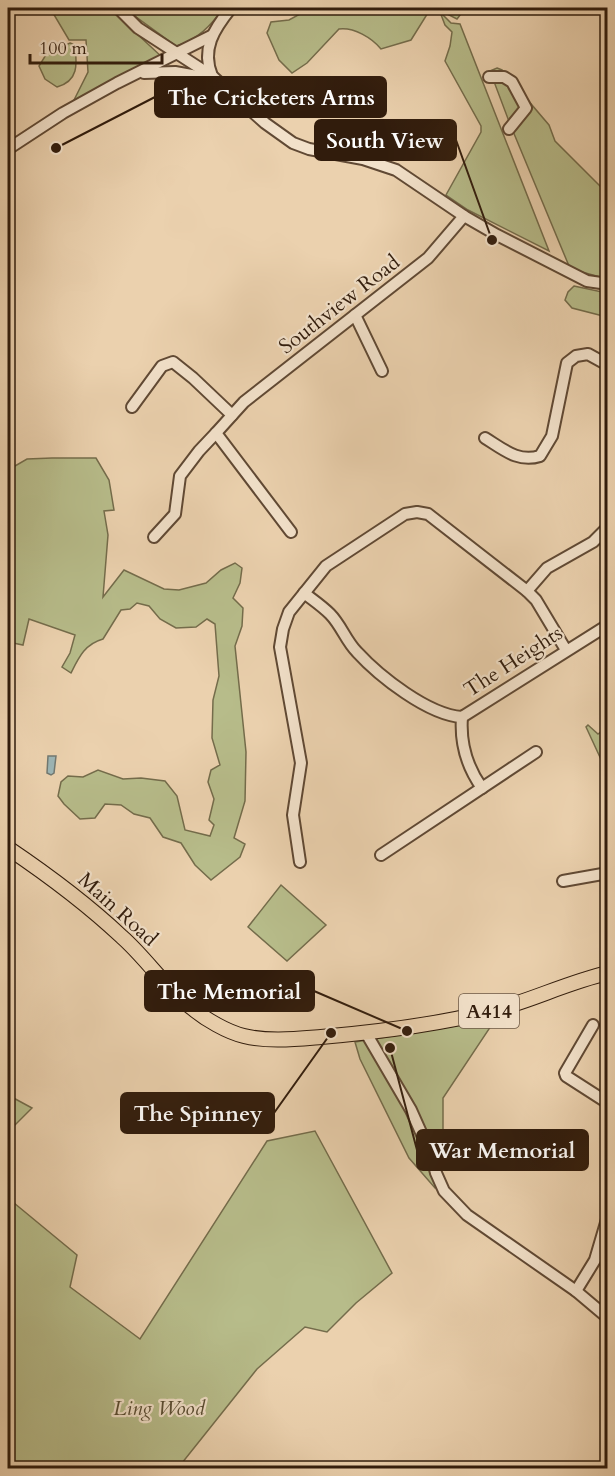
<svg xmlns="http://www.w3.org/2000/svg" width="615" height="1476" font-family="Cardo,serif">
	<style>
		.green { fill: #b7bc8a; stroke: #746c4b; stroke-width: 1.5 }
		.water { fill: #9cb5b5; stroke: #717871; stroke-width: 1.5 }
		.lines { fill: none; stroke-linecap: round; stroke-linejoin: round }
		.minor-casing { stroke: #604934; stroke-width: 14 }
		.major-casing { stroke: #311c0c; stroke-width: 16 }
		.minor { stroke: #f2e1ca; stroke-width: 10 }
		.major { stroke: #ebd1ae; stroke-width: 14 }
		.labels { text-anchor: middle; stroke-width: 4.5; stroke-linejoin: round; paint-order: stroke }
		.shield { fill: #f2e1ca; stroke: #6b5745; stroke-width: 1.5 }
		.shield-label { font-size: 20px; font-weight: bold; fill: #311c0c }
		.street-label { font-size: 21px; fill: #311c0c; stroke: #f2e1ca }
		.park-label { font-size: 21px; font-style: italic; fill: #594c32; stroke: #f2e1ca }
		.leader { fill: none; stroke: #311c0c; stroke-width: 2 }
		.callout-dot { fill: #311c0c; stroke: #f2e1ca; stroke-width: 2 }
		.callout { fill: #311c0c; stroke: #311c0c; stroke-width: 2 }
		.callout-label { font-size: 22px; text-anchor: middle; font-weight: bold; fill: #fff }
	</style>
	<rect width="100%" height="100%" fill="#ebd1ae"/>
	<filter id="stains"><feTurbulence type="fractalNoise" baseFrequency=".00333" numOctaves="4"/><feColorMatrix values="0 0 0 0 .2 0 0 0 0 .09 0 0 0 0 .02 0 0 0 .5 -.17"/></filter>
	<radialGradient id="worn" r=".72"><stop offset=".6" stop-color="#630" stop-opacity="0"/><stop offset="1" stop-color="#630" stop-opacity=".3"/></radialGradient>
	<g class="green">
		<path d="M50,8H109L163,58L73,102L88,72L86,40H69Z"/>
		<path d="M127,8H224C211,25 198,40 176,46L128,11Z"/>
		<path d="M311,8H431L411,40L381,49C372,38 354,27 339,29L307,63L292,73L279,60L267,33L271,22L289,20Z"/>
		<path d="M444,8H463L464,10L457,19L447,14Z"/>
		<path d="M440,12L451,23L460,24L549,251L468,210L446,195L481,132V126L445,61L450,46L452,32L445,25Z"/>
		<path d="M70,43L75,45C77,64 79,81 57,87L45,79L39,66L47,53Z"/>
		<path d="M497,68L502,70L549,125L555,141L607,193V279L582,272L569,266L510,124L490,71Z"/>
		<path d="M574,286L607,293V317L572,308L565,300L568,292Z"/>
		<path d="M52,458H96L109,480L114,510L104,511L108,535L103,597L124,570L164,589L179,590L206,583L221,570L235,563L242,568L240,583L233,598L243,608L242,626L235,646L246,752L245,801L234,838L245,844L240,857L211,880L195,865L181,843L163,837L150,818L134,814L121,805L105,804L95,818L80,819L64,804L58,796L61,782L68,776L83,777L98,770L123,779L141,778L165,781L177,796L185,830L210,836L214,825L209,820L214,799L208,782L211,770L220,765L212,738L213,700L219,676L215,624L207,619L196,627L176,628L160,619L149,606L137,603L130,609L121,610L103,639C85,644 79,657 71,673L62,667L70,653L75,635L29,619L23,645L8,642V470L27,459Z"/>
		<path d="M588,725L598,734L602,731L607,736V767L605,768L586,727Z"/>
		<path d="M281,885L326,925L287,961L248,927Z"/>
		<path d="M492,1020L493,1023L443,1098V1152L435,1188L409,1158L360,1059L355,1042Z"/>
		<path d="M8,1095L32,1108L8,1132Z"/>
		<path d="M315,1131L392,1273L356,1303L327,1332L305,1327L257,1369L178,1468H8V1198L77,1255L70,1287L140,1339L267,1141Z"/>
	</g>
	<path class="water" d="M48,756H56L54,773L51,775L47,773Z"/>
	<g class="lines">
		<g class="minor-casing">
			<g id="minor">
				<path d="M118,8L138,28L212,76L265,123L293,143L309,149L363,159L396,170L464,216L497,235L587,281L608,284"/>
				<path d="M144,73L175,72L208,78"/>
				<path d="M212,76C201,49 214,29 231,8"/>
				<path d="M489,77H504L512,82L526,108L509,129"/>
				<path d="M8,149L63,113L117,83L211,36"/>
				<path d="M355,315L382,371"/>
				<path d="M132,407L162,366L173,362L193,378L232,415"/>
				<path d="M485,438C503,449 518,463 540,456L552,436L567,363L576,356L588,354L608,365"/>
				<path d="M291,532L216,433L244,402L428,258L464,216"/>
				<path d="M154,537L175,514L180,476L199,451L216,433"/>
				<path d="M527,591L547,568L593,542L608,527"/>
				<path d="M304,593C313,600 322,606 330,614C341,625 346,641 357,652C379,676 428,715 462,717L608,625"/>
				<path d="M462,717C460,743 467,767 482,788"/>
				<path d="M381,855L536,752"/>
				<path d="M300,862L293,815L301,763L280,647L283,629L289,612L326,566L405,514L417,512L428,514L527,591L536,600L566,650"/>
				<path d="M563,881L608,873"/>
				<path d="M593,1025L565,1073L566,1076L608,1103"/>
				<path d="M366,1033L411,1110L432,1157L436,1173L444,1191L467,1215L576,1291L608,1318"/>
				<path d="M576,1291L595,1260L608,1216"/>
			</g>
		</g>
		<g class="major-casing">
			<path id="major" d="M8,848C48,875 87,904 122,937C147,959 165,988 192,1008C205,1019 227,1032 244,1036C268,1042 296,1039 321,1037C378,1032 436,1025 491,1011C531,1001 568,982 608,973"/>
		</g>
		<use href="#minor" class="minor"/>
		<use href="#major" class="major"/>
	</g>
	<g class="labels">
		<rect class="shield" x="459" y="994" width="60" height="34" rx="4.5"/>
		<g class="shield-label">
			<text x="489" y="1018">A414</text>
		</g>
		<g class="street-label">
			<text transform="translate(339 304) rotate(-38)" y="7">Southview Road</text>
			<text transform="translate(513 661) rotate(-33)" y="7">The Heights</text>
			<text transform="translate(118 909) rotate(42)" y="7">Main Road</text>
		</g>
		<g class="park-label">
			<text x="159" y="1415">Ling Wood</text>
		</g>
	</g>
	<path class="leader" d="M56 148L155 97M492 240L456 140M407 1031L314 991M331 1033L274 1113M390 1048L417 1150"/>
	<g class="callout-dot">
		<circle cx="56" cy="148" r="6"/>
		<circle cx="492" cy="240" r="6"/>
		<circle cx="407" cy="1031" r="6"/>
		<circle cx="331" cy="1033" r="6"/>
		<circle cx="390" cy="1048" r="6"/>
	</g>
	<g class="callout">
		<rect x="155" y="77" width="231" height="40" rx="6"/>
		<rect x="315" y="120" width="141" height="40" rx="6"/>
		<rect x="145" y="971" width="169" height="40" rx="6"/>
		<rect x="121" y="1093" width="153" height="40" rx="6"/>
		<rect x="417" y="1130" width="171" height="40" rx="6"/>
	</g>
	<g class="callout-label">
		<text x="271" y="105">The Cricketers Arms</text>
		<text x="385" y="148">South View</text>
		<text x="229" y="999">The Memorial</text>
		<text x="198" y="1121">The Spinney</text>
		<text x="502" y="1158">War Memorial</text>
	</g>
	<rect width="615" height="1476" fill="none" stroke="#ebd1ae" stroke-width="30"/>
	<rect x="9" y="9" width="597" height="1458" fill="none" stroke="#311c0c" stroke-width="3"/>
	<rect x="15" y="15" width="585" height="1446" fill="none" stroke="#311c0c" stroke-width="1.5"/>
	<path d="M30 54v9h132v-9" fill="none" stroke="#311c0c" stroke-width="3"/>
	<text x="39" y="54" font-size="18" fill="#311c0c" stroke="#f2e1ca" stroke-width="4.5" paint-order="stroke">100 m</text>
	<rect width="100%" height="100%" filter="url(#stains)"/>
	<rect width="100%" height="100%" fill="url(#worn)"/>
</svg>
